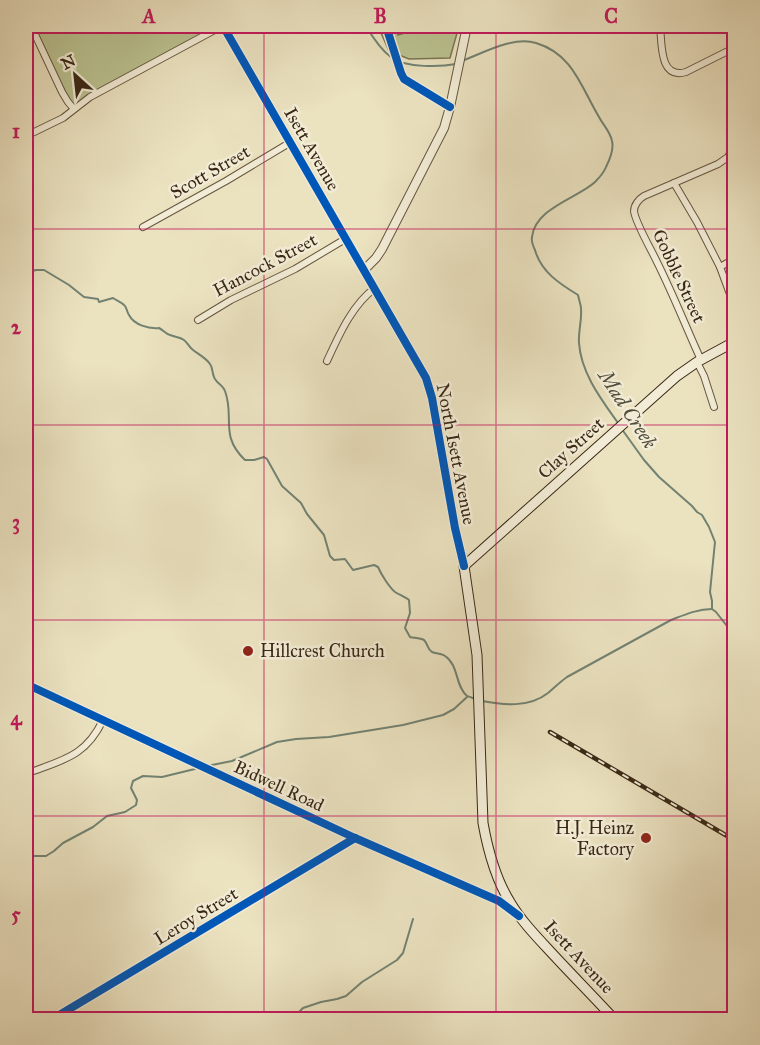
<svg xmlns="http://www.w3.org/2000/svg" width="760" height="1045" font-family="'IM FELL Great Primer',serif">
	<style>
		.green { fill: #bac290; stroke: #7a7552; stroke-width: 1.5 }
		.lines { fill: none; stroke-linecap: round; stroke-linejoin: round }
		.stream { stroke: #728272; stroke-width: 2 }
		.minor-casing { stroke: #665640; stroke-width: 8 }
		.tertiary-casing { stroke: #665640; stroke-width: 10 }
		.secondary-casing { stroke: #392815; stroke-width: 11 }
		.minor { stroke: #f2ecd6; stroke-width: 6 }
		.tertiary { stroke: #f2ecd6; stroke-width: 8 }
		.secondary { stroke: #f2ecd6; stroke-width: 9 }
		.rail-casing { stroke: #392815; stroke-width: 4.5 }
		.rail { stroke: #f2ecd6; stroke-width: 2; stroke-dasharray: 7; stroke-linecap: butt }
		.cycleway-casing { stroke: #f2ecd6; stroke-width: 11 }
		.cycleway { stroke: #0057b8; stroke-width: 8 }
		.grid { fill: none; stroke: #c2185b; stroke-width: 1.5; stroke-opacity: 0.55 }
		.poi-dot { fill: #8f2418; stroke: #f2ecd6; stroke-width: 2 }
		.labels { text-anchor: middle; stroke-width: 5; stroke-linejoin: round; paint-order: stroke }
		.street-label { font-size: 18px; fill: #392815; stroke: #f2ecd6 }
		.poi-label { font-size: 18px; fill: #392815; stroke: #f2ecd6; text-anchor: start }
		.water-label { font-size: 20px; font-style: italic; fill: #514e3c; stroke: #f2ecd6 }
		.neatline { fill: none; stroke: #c2185b; stroke-width: 2 }
		.grid-label { font-size: 20px; text-anchor: middle; font-weight: bold; fill: #c2185b }
	</style>
	<rect width="100%" height="100%" fill="#ebe2c0"/>
	<filter id="stains"><feTurbulence type="fractalNoise" baseFrequency=".00333" numOctaves="4"/><feColorMatrix values="0 0 0 0 .2 0 0 0 0 .09 0 0 0 0 .02 0 0 0 .5 -.17"/></filter>
	<radialGradient id="worn" r=".72"><stop offset=".6" stop-color="#630" stop-opacity="0"/><stop offset="1" stop-color="#630" stop-opacity=".3"/></radialGradient>
	<g class="green">
		<path d="M32,26H222L74,109Z"/>
		<path d="M378,26H396L398,35L427,26H459L450,58L409,59L389,51Z"/>
	</g>
	<g class="lines">
		<g class="stream">
			<path d="M366,26C373,38 381,50 392,58C406,68 441,67 456,64"/>
			<path d="M462,61C483,53 513,36 536,43C573,54 581,87 599,117C603,125 610,131 612,141C614,149 610,159 606,167C604,172 599,178 595,182C578,198 535,208 532,237C531,242 533,246 535,250C541,272 560,284 578,295C579,300 581,305 581,309C582,321 578,332 579,343C581,373 601,399 618,423"/>
			<path d="M26,273L36,270H44L69,285L84,297L98,299L99,302L113,298C117,301 122,302 125,306C127,309 127,312 129,315C134,325 149,329 159,328C163,330 166,334 170,335C175,337 180,337 184,340C187,342 189,347 193,350C198,354 206,358 210,364C213,368 212,373 214,377C216,383 223,385 225,391C235,418 219,435 245,460H254L264,457L267,459L282,486L301,503L307,514L324,535L330,556L334,560L345,559L353,570L374,565L378,567C381,574 389,587 395,592C400,595 405,597 409,600L410,613L405,628L410,637C414,638 420,638 424,640C428,644 427,649 432,652C436,654 442,653 445,656C459,665 455,686 467,696C468,696 475,699 476,699"/>
			<path d="M621,428L644,460L659,477L692,506L697,512L702,515L709,527L715,542L710,592L712,601V609L716,612L734,635"/>
			<path d="M482,701C503,705 529,708 548,693C554,688 560,682 567,677L671,620C684,615 697,609 712,609"/>
			<path d="M207,766L232,761L277,742L296,739L329,737L403,725L443,715L454,709L467,697"/>
			<path d="M26,856H46L54,851L63,843L93,827L107,816L125,812L136,805L137,800L131,788L133,781L143,776L162,777L199,768"/>
			<path d="M289,1020L297,1014L303,1008L321,1002L337,999L346,996L362,982L397,960L403,953L413,919"/>
		</g>
		<g class="minor-casing">
			<g id="minor">
				<path d="M31,26L62,92L68,102L74,109"/>
				<path d="M660,26C662,43 659,80 686,72L734,48"/>
				<path d="M26,136L63,118L90,97L222,26"/>
				<path d="M674,183L697,222L720,267L734,305"/>
				<path d="M143,227L226,181L291,142"/>
				<path d="M720,267L734,259"/>
				<path d="M198,320L231,300L295,269L347,238"/>
				<path d="M701,360C686,327 673,294 657,262C652,251 635,222 634,211C634,205 639,199 644,196L718,164L728,157L733,148"/>
				<path d="M327,361C339,335 352,305 375,288"/>
				<path d="M697,362L704,376L714,407"/>
				<path d="M26,774C61,760 85,758 103,720"/>
				<path d="M51,1020L355,838"/>
			</g>
		</g>
		<g class="tertiary-casing">
			<g id="tertiary">
				<path d="M223,26L426,378L432,398L455,528L464,566"/>
				<path d="M364,270L376,258L382,249L444,128L450,107L467,26"/>
				<path d="M26,684L355,838L499,901L515,913"/>
			</g>
		</g>
		<g class="secondary-casing">
			<path id="secondary" d="M615,1020C593,996 570,973 548,949C534,934 520,919 510,902C495,878 488,851 483,823L477,655L464,566L677,376L697,362L734,342"/>
		</g>
		<use href="#minor" class="minor"/>
		<use href="#tertiary" class="tertiary"/>
		<use href="#secondary" class="secondary"/>
		<g class="rail-casing">
			<path id="rail" d="M550,732L734,840"/>
		</g>
		<use href="#rail" class="rail"/>
		<g class="cycleway-casing">
			<g id="cycleway">
				<path d="M223,26L426,378L432,398L455,528L464,566"/>
				<path d="M386,26L401,73L404,79L450,107"/>
				<path d="M26,684L355,838L499,901L519,916"/>
				<path d="M51,1020L355,838"/>
			</g>
		</g>
		<use href="#cycleway" class="cycleway"/>
	</g>
	<path class="grid" d="M264,26V1020M496,26V1020M26,229H734M26,425H734M26,620H734M26,816H734"/>
	<g class="poi-dot">
		<circle cx="248" cy="651" r="6"/>
		<circle cx="646" cy="838" r="6"/>
	</g>
	<g class="labels">
		<g class="street-label">
			<text transform="translate(312 149) rotate(60)" y="6">Isett Avenue</text>
			<text transform="translate(210 172) rotate(-30)" y="6">Scott Street</text>
			<text transform="translate(265 265) rotate(-28)" y="6">Hancock Street</text>
			<text transform="translate(679 276) rotate(65)" y="6">Gobble Street</text>
			<text transform="translate(571 448) rotate(-42)" y="6">Clay Street</text>
			<text transform="translate(456 454) rotate(79)" y="6">North Isett Avenue</text>
			<text transform="translate(279 786) rotate(25)" y="6">Bidwell Road</text>
			<text transform="translate(196 916) rotate(-31)" y="6">Leroy Street</text>
			<text transform="translate(579 957) rotate(47)" y="6">Isett Avenue</text>
		</g>
		<g class="poi-label">
			<text x="260" y="657">Hillcrest Church</text>
			<text x="634" y="834" text-anchor="end">H.J. Heinz<tspan x="634" dy="21">Factory</tspan></text>
		</g>
		<g class="water-label">
			<text transform="translate(628 409) rotate(57)" y="7">Mad Creek</text>
		</g>
	</g>
	<rect width="760" height="1045" fill="none" stroke="#ebe2c0" stroke-width="66"/>
	<g transform="translate(75 75) rotate(333)" stroke="#f2ecd6" stroke-width="4.5" paint-order="stroke">
	<path d="M0-4.5L10 22L0 15L-10 22Z" fill="#392815"/>
	<text y="-9" font-size="16" font-weight="bold" text-anchor="middle" fill="#392815">N</text>
	</g>
	<rect x="33" y="33" width="694" height="979" class="neatline"/>
	<g class="grid-label">
		<text x="149" y="23">A</text>
		<text x="380" y="23">B</text>
		<text x="611" y="23">C</text>
		<text x="16" y="138">1</text>
		<text x="16" y="334">2</text>
		<text x="16" y="529">3</text>
		<text x="16" y="725">4</text>
		<text x="16" y="921">5</text>
	</g>
	<rect width="100%" height="100%" filter="url(#stains)"/>
	<rect width="100%" height="100%" fill="url(#worn)"/>
</svg>
